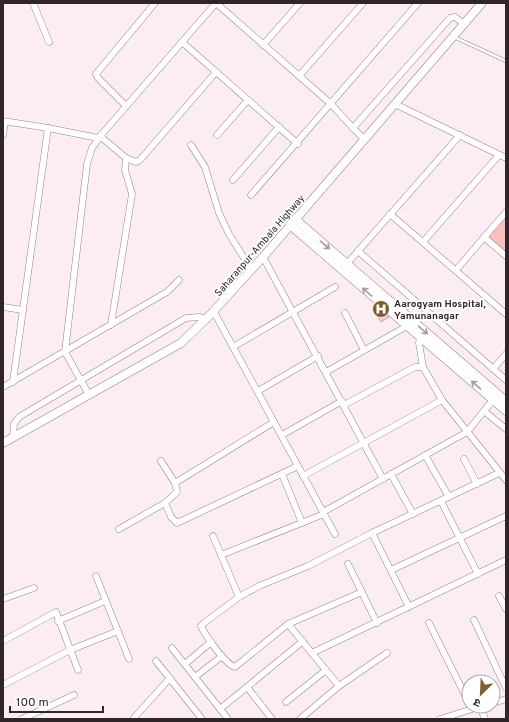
<svg xmlns="http://www.w3.org/2000/svg" width="509" height="722" font-family="Overpass,'Noto Sans Devanagari',sans-serif">
	<style>
		.green { fill: #fdbfbd }
		.building { fill: #ffbecf; stroke: #c7aab1 }
		.lines { fill: none; stroke-linecap: round; stroke-linejoin: round }
		.lane-casing { stroke: #98808e; stroke-width: 4 }
		.street-casing { stroke: #98808e; stroke-width: 7 }
		.secondary-casing { stroke: #98808e; stroke-width: 9 }
		.lane { stroke: #fff; stroke-width: 3 }
		.street { stroke: #fff; stroke-width: 6 }
		.secondary { stroke: #fff; stroke-width: 8 }
		.oneway { stroke: #a19da0 }
		.labels { text-anchor: middle; stroke-width: 4; stroke-linejoin: round; paint-order: stroke }
		.street-label { font-size: 10px; fill: #2f252b; stroke: #fff }
		.poi-label { font-size: 10px; font-weight: bold; fill: #2f252b; stroke: #fff; text-anchor: start }
	</style>
	<rect width="100%" height="100%" fill="#fcedf5"/>
	<path class="green" d="M505,218L506,220V252L489,237Z"/>
	<path class="building" d="M378,308L389,317L381,322L373,310Z"/>
	<g class="lines">
		<g class="lane-casing">
			<path id="lane" d="M454,37L506,61"/>
		</g>
		<g class="street-casing">
			<g id="street">
				<path d="M33,3L49,42"/>
				<path d="M216,3L330,103L353,128"/>
				<path d="M182,42L298,144"/>
				<path d="M263,45L300,3"/>
				<path d="M299,76L363,3"/>
				<path d="M395,104L506,158"/>
				<path d="M126,106L98,78L96,74L155,3"/>
				<path d="M3,121L48,128L98,138"/>
				<path d="M3,135L5,122"/>
				<path d="M217,135L248,100"/>
				<path d="M100,136L126,158L136,162L140,160L216,72"/>
				<path d="M364,139L353,128L450,18L455,17L464,24"/>
				<path d="M191,145L205,167L219,213L229,234L251,269"/>
				<path d="M233,180L279,127"/>
				<path d="M251,195L418,3"/>
				<path d="M390,214L506,314"/>
				<path d="M484,237L506,256"/>
				<path d="M423,242L499,155"/>
				<path d="M358,251L506,380"/>
				<path d="M263,257L383,479"/>
				<path d="M345,266L460,135"/>
				<path d="M456,270L506,212"/>
				<path d="M3,307L23,310"/>
				<path d="M214,312L335,534"/>
				<path d="M345,313L364,350"/>
				<path d="M111,325L132,194L125,170L126,158"/>
				<path d="M420,337L419,343L423,367"/>
				<path d="M233,347L335,287"/>
				<path d="M493,369L506,354"/>
				<path d="M326,372L407,326"/>
				<path d="M13,382L48,128"/>
				<path d="M3,387L167,292L179,280"/>
				<path d="M258,391L318,356"/>
				<path d="M89,395L65,352L87,164L92,148L102,134L216,3"/>
				<path d="M344,405L415,367H423L442,400L506,480"/>
				<path d="M484,411L506,429"/>
				<path d="M282,435L342,401"/>
				<path d="M13,437L14,424L19,417L186,318L199,317L207,319"/>
				<path d="M425,455L449,497"/>
				<path d="M464,459L477,484"/>
				<path d="M161,461L175,483L177,492L165,503L171,517L177,523L298,466"/>
				<path d="M282,474L302,523"/>
				<path d="M391,474L413,514"/>
				<path d="M303,476L442,400"/>
				<path d="M175,483L274,422"/>
				<path d="M441,501L478,574"/>
				<path d="M323,512L467,432L493,400"/>
				<path d="M119,529L165,503"/>
				<path d="M372,533L409,607"/>
				<path d="M213,536L239,597"/>
				<path d="M221,555L324,514"/>
				<path d="M348,564L377,623"/>
				<path d="M391,570L506,516"/>
				<path d="M96,576L129,659"/>
				<path d="M362,592L288,624L235,667C225,664 205,635 201,626L204,623L239,597L259,586L308,566L372,533L499,473"/>
				<path d="M499,596L506,609"/>
				<path d="M3,599L34,588"/>
				<path d="M474,620L506,688"/>
				<path d="M58,621L105,601"/>
				<path d="M429,623L469,703"/>
				<path d="M288,624L339,686"/>
				<path d="M3,641L56,612L78,670"/>
				<path d="M172,648L228,719"/>
				<path d="M312,653L506,560"/>
				<path d="M156,661L202,719"/>
				<path d="M185,664L211,642"/>
				<path d="M195,677L222,656"/>
				<path d="M3,685L70,650L118,631"/>
				<path d="M247,687L272,719"/>
				<path d="M286,702L326,670"/>
				<path d="M493,703L506,699"/>
				<path d="M480,707L485,719"/>
				<path d="M220,709L303,641"/>
				<path d="M22,719L74,695"/>
				<path d="M133,719L170,678"/>
				<path d="M300,719L339,686L387,653"/>
				<path d="M440,719L482,706"/>
			</g>
		</g>
		<g class="secondary-casing">
			<g id="secondary">
				<path d="M295,219L506,401"/>
				<path d="M290,225L506,411"/>
				<path d="M3,443L181,343L210,315L263,257L482,3"/>
			</g>
		</g>
		<use href="#lane" class="lane"/>
		<use href="#street" class="street"/>
		<use href="#secondary" class="secondary"/>
	</g>
	<defs><path id="oneway-shaft" d="M-6 0H5M1.5-3L5.5 0L1.5 3" fill="none" stroke-width="1.6" stroke-linecap="round" stroke-linejoin="round"/></defs>
	<g class="oneway">
		<use href="#oneway-shaft" transform="translate(325 245) rotate(41)"/>
		<use href="#oneway-shaft" transform="translate(367 292) rotate(-139)"/>
		<use href="#oneway-shaft" transform="translate(423 330) rotate(41)"/>
		<use href="#oneway-shaft" transform="translate(476 385) rotate(-139)"/>
	</g>
	<defs>
		<g id="hospital-disc" transform="scale(0.9)"><circle r="9.5" fill="#7c6033" stroke="#fff"/><path d="M-5-5h3v3.5h4V-5h3V5h-3V1.5h-4V5h-3Z" fill="#fff"/></g>
	</defs>
	<g fill-rule="evenodd">
		<use href="#hospital-disc" x="381" y="309"/>
	</g>
	<g class="labels">
		<g class="street-label">
			<text transform="translate(259 245) rotate(-49)" y="4">Saharanpur-Ambala Highway</text>
		</g>
		<g class="poi-label">
			<text x="394" y="307">Aarogyam Hospital,<tspan x="394" dy="12">Yamunanagar</tspan></text>
		</g>
	</g>
	<rect width="509" height="722" fill="none" stroke="#2f252b" stroke-width="8"/>
	<g transform="translate(481 694) rotate(204)"><circle r="19" fill="#ffffff" stroke="#aca8aa"/>
	<path d="M0-3L7 15L0 10L-7 15Z" fill="#7c6033"/>
	<text y="-6" font-size="11" font-weight="bold" text-anchor="middle" fill="#2f252b">उ</text>
	</g>
	<path d="M10 706v6h93v-6" fill="none" stroke="#2f252b" stroke-width="2"/>
	<text x="16" y="706" font-size="12" fill="#2f252b" stroke="#ffffff" stroke-width="3" paint-order="stroke">100 m</text>
</svg>
